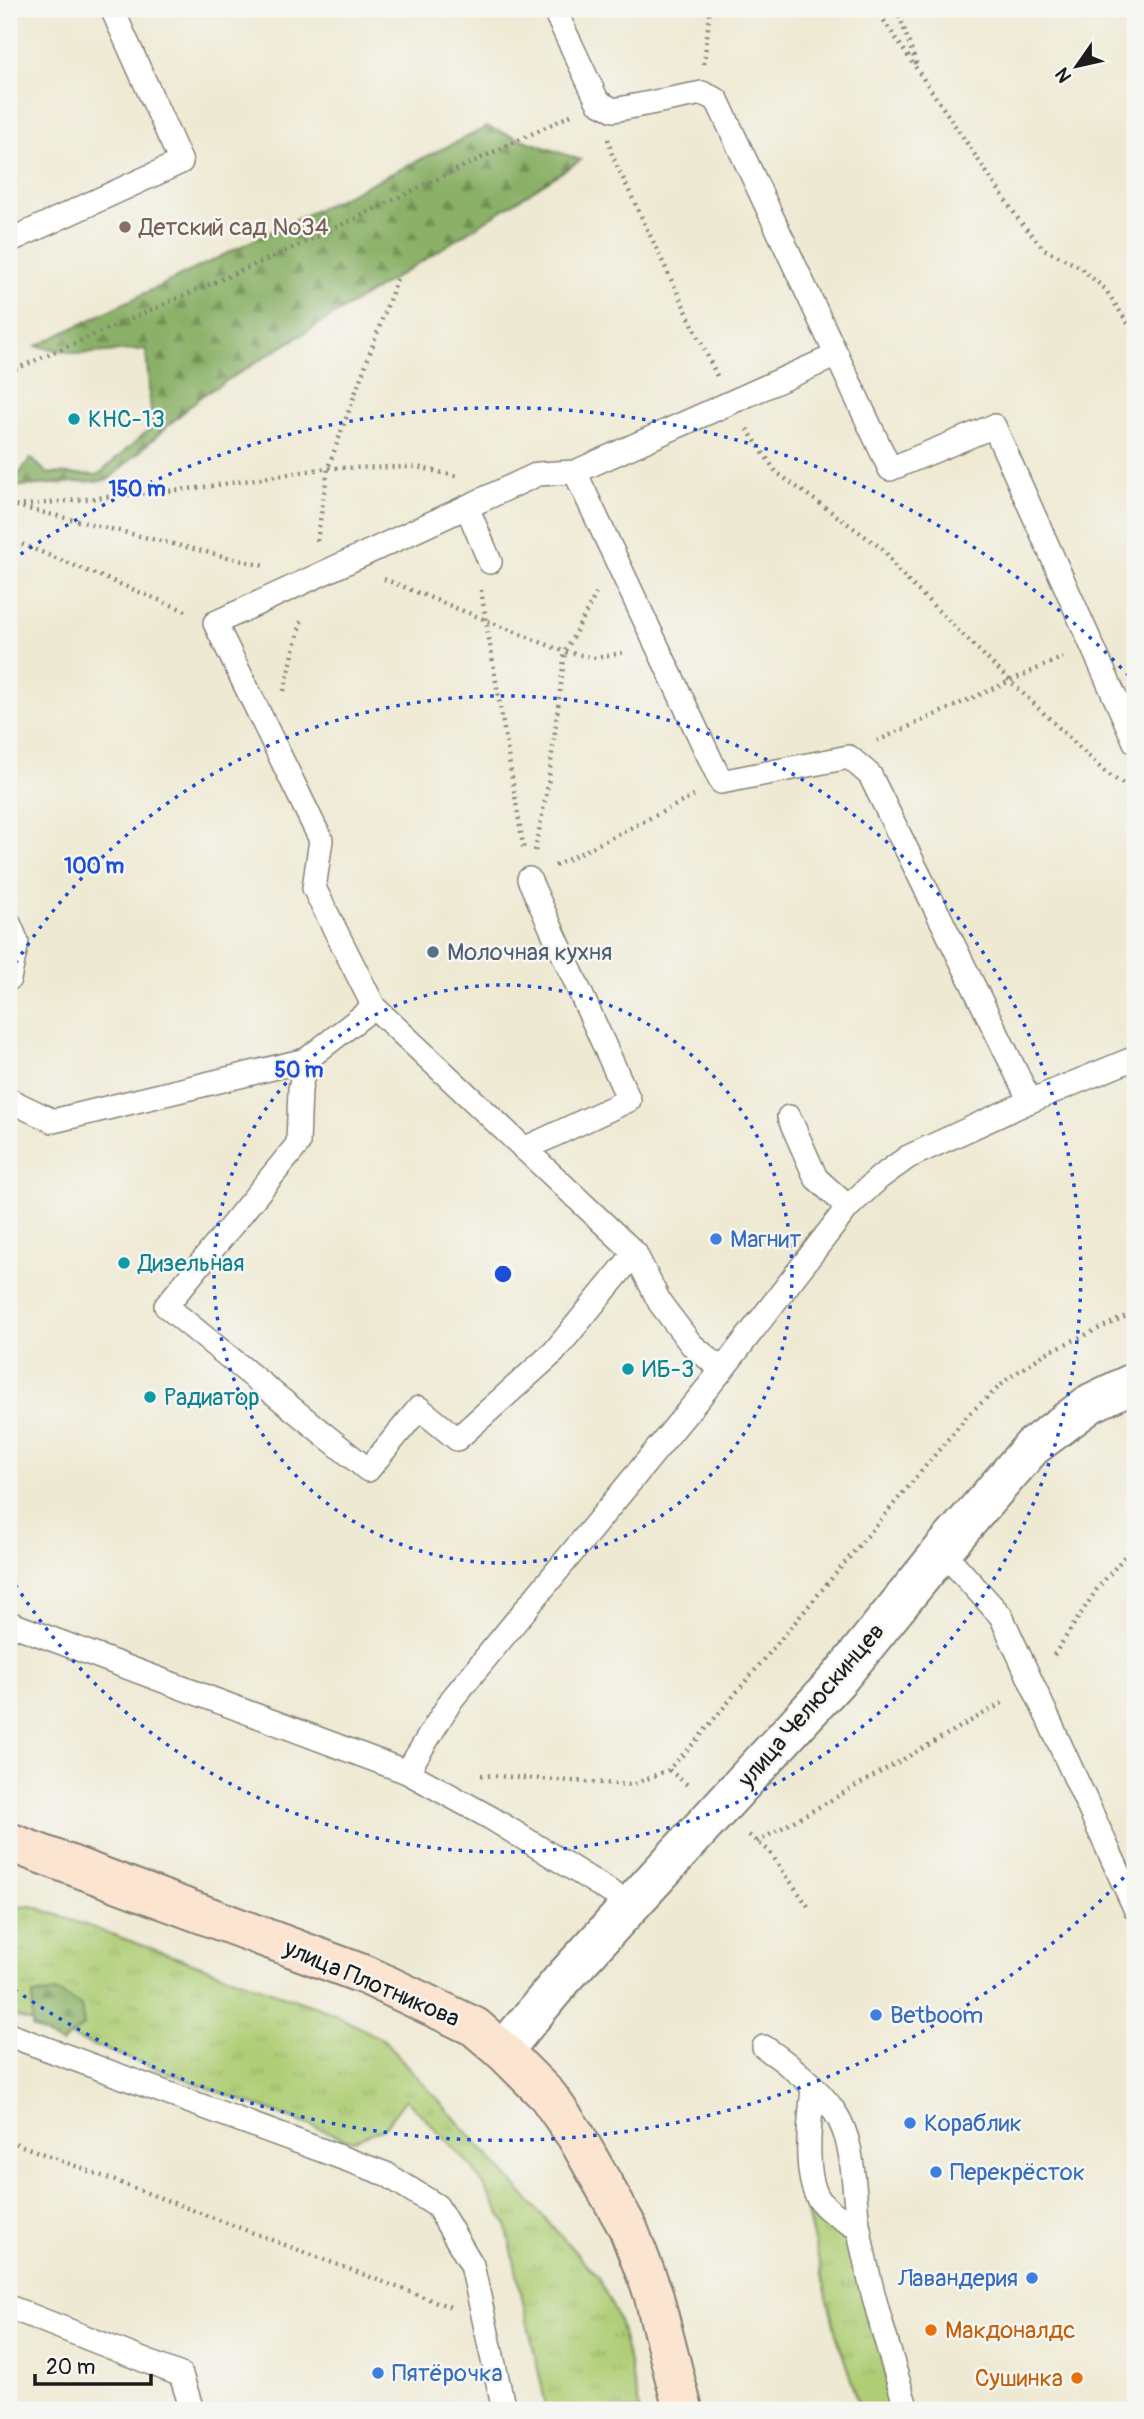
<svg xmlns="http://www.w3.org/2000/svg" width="1144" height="2419" font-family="Pangolin,sans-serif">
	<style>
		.grass { fill: url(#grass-tufts); stroke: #667549; stroke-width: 2 }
		.forest { fill: url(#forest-firs); stroke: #546642; stroke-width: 2 }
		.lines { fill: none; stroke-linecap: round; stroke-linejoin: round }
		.lane-casing { stroke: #858277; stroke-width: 26 }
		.street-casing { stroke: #858277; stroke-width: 42 }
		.secondary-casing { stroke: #858277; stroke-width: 42 }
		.path { stroke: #858277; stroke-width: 4.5; stroke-dasharray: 2 5; stroke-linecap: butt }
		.lane { stroke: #fff; stroke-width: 23 }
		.street { stroke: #fff; stroke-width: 38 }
		.secondary { stroke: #fce5d0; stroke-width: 38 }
		.ring { fill: none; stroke: #1d4ed8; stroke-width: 3.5; stroke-dasharray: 3.5 7 }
		.education-dot { fill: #8d6e63; stroke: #f6f6f2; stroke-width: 2.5 }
		.culture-dot { fill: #0f9aa8; stroke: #f6f6f2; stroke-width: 2.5 }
		.service-dot { fill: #5c6f8a; stroke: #f6f6f2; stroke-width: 2.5 }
		.shop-dot { fill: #3f7fe0; stroke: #f6f6f2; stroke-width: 2.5 }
		.food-dot { fill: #e8710a; stroke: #f6f6f2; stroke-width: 2.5 }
		.labels { text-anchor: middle; stroke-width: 5; stroke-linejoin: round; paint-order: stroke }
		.education-label { font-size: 24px; fill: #785e54; stroke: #f6f6f2; text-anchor: start }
		.culture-label { font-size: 24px; fill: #0d838f; stroke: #f6f6f2; text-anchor: start }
		.service-label { font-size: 24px; fill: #4e5e75; stroke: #f6f6f2; text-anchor: start }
		.shop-label { font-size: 24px; fill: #366cbe; stroke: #f6f6f2; text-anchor: start }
		.street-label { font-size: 24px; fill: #1c1c1c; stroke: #f6f6f2 }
		.food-label { font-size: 24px; fill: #c56008; stroke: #f6f6f2; text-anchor: start }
		.centre { fill: #1d4ed8; stroke: #f6f6f2; stroke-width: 3.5 }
		.ring-label { font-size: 21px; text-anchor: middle; font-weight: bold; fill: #1d4ed8; stroke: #f6f6f2; stroke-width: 5; stroke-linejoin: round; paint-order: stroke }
	</style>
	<defs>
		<pattern id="grass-tufts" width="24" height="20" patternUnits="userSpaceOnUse" patternTransform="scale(1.75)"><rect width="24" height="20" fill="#afce76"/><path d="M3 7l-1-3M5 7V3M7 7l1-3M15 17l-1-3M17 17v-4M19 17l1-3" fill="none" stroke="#96b066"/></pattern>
		<pattern id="forest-firs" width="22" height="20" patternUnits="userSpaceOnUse" patternTransform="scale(1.75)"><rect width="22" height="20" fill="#8bb167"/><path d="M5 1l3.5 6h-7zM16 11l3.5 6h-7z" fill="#718f54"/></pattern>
	</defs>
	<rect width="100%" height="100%" fill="#f6f6f2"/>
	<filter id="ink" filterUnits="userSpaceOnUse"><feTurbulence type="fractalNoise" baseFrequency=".0143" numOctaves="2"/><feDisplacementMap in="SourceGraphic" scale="14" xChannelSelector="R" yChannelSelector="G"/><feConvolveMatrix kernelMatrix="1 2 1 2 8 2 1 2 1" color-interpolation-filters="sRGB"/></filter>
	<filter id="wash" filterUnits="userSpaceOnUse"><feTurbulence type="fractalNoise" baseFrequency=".00686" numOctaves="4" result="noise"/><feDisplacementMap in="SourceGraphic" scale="28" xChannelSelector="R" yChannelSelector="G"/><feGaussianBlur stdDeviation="1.57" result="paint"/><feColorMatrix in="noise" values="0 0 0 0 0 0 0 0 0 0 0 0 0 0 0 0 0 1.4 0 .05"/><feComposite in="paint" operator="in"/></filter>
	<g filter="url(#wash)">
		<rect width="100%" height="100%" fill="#eee9d2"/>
		<g class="grass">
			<path d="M32,1906L330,2012L384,2040L598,2277L619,2320L640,2410H547L506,2224L472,2167L406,2099L384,2128L352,2141L9,2014V1908Z"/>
			<path d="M806,2208L818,2222L853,2243L894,2404L892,2410H861L836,2334Z"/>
		</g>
		<g class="forest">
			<path d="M487,127L581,160L419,263L200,397L108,480L9,487L31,458L47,473L98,475L152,427L146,349L79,354L36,346Z"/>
			<path d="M58,1992L81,2006L84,2025L61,2044L32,2027L33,1995Z"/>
		</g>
	</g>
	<g filter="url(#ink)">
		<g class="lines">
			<g class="lane-casing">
				<g id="lane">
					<path d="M554,9L598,102L614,110L702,93L717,100L890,469L994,426L1135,742"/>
					<path d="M9,241L181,162L112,9"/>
					<path d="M575,472L837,355"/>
					<path d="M467,507L490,562"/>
					<path d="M9,923L17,942L9,979"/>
					<path d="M306,1060L300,1089L298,1144L166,1306L368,1470L419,1408L457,1439L554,1352L635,1253"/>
					<path d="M9,1100L53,1121L306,1060L374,1007"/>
					<path d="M789,1117L816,1178L848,1207"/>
					<path d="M524,1149L629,1100L529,879"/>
					<path d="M722,1370L691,1344L660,1303L635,1253L374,1007L314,888L321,840L215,623L538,474L575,472L721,782L849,757L870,775L1030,1101"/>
					<path d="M942,1551L1001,1616L1135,1908"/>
					<path d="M9,1623L407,1772L491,1818L630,1904"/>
					<path d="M407,1772L452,1699L722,1370L848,1207L879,1178L908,1157L1030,1101L1135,1058"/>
					<path d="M9,2035L386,2174L437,2206L472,2265L504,2410"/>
					<path d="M764,2047C788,2063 818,2088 834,2111C857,2144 852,2192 859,2230C870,2291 889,2351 907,2410"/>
					<path d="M813,2089C810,2117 804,2168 816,2194C823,2210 845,2220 859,2229"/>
					<path d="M9,2307L181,2375L192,2410"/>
				</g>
			</g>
			<g class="street-casing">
				<path id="street" d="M503,2051L561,1981L840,1677L942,1551L1032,1447L1091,1403L1135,1382"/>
			</g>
			<g class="secondary-casing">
				<path id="secondary" d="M9,1842L368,1976L475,2027L503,2051L548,2096L576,2136L628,2228L653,2293L683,2410"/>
			</g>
			<g class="path">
				<path d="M876,9L1019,220L1044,249L1078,266L1105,289L1135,334"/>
				<path d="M897,9L917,66"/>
				<path d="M704,64L710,9"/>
				<path d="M608,139L612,155L717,376"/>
				<path d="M9,372L293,248L571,115"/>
				<path d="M747,429L776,472L884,550L900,573L1009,680L1105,772L1135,792"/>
				<path d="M16,506L198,488L328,468L417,467L456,476"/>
				<path d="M9,508L16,506L264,566"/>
				<path d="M9,539L186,611"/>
				<path d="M317,541L328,468L398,276"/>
				<path d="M384,579L565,652L596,658L626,652"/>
				<path d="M481,590L524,851"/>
				<path d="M284,691L302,618"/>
				<path d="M877,741L1063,657"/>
				<path d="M535,851L548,785L565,652L598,590"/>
				<path d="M555,866L694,796"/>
				<path d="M1054,1655L1097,1589L1135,1544"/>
				<path d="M669,1770L689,1786"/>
				<path d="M481,1775L632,1785L668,1770L695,1742L969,1414L1010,1377L1046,1353L1135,1312"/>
				<path d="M749,1835L768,1850L810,1909"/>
				<path d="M757,1842L1006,1701"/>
				<path d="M9,2141L450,2307"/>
			</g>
			<use href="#lane" class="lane"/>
			<use href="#street" class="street"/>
			<use href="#secondary" class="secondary"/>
		</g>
	</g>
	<g class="ring">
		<circle cx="503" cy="1274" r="289"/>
		<path d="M10 972A578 578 0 1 1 10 1576"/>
		<path d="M1131 1870A866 866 0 0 1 12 1988M12 560A866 866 0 0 1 1131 678"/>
	</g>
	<circle class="education-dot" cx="125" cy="227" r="7"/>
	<g class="culture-dot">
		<circle cx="74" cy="419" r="7"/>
		<circle cx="124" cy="1263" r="7"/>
		<circle cx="628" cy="1369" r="7"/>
		<circle cx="150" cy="1397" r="7"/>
	</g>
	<circle class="service-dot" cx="433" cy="952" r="7"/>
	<g class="shop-dot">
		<circle cx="716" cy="1239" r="7"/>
		<circle cx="876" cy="2015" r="7"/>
		<circle cx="910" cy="2123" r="7"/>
		<circle cx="936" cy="2172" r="7"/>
		<circle cx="1032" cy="2278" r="7"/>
		<circle cx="378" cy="2373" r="7"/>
	</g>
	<g class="food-dot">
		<circle cx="931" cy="2330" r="7"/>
		<circle cx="1077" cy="2378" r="7"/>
	</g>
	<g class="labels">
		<g class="education-label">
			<text x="139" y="235">Детский сад №34</text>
		</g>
		<g class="culture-label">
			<text x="88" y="427">КНС-13</text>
			<text x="138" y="1271">Дизельная</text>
			<text x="642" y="1377">ИБ-3</text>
			<text x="164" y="1405">Радиатор</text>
		</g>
		<g class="service-label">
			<text x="447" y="960">Молочная кухня</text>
		</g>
		<g class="shop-label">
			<text x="730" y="1247">Магнит</text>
			<text x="890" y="2023">Betboom</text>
			<text x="924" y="2131">Кораблик</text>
			<text x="950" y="2180">Перекрёсток</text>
			<text x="1018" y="2286" text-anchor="end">Лавандерия</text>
			<text x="392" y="2381">Пятёрочка</text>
		</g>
		<g class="street-label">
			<text transform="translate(811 1705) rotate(-49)" y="8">улица Челюскинцев</text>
			<text transform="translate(372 1983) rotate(23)" y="8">улица Плотникова</text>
		</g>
		<g class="food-label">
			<text x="945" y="2338">Макдоналдс</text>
			<text x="1063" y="2386" text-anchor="end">Сушинка</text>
		</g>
	</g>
	<circle cx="503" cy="1274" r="10" class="centre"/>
	<g class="ring-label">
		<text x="137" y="496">150 m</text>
		<text x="94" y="873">100 m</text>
		<text x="299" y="1077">50 m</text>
	</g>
	<rect width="1144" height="2419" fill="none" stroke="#f6f6f2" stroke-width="35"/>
	<g transform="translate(1077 66) rotate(236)" stroke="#f6f6f2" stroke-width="5" paint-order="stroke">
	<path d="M0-5L12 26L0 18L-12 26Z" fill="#1c1c1c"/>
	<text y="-10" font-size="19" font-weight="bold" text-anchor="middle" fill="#1c1c1c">N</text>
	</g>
	<path d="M35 2374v10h116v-10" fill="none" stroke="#1c1c1c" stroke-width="3.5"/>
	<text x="46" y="2374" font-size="21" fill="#1c1c1c" stroke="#f6f6f2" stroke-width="5" paint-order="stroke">20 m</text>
</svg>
